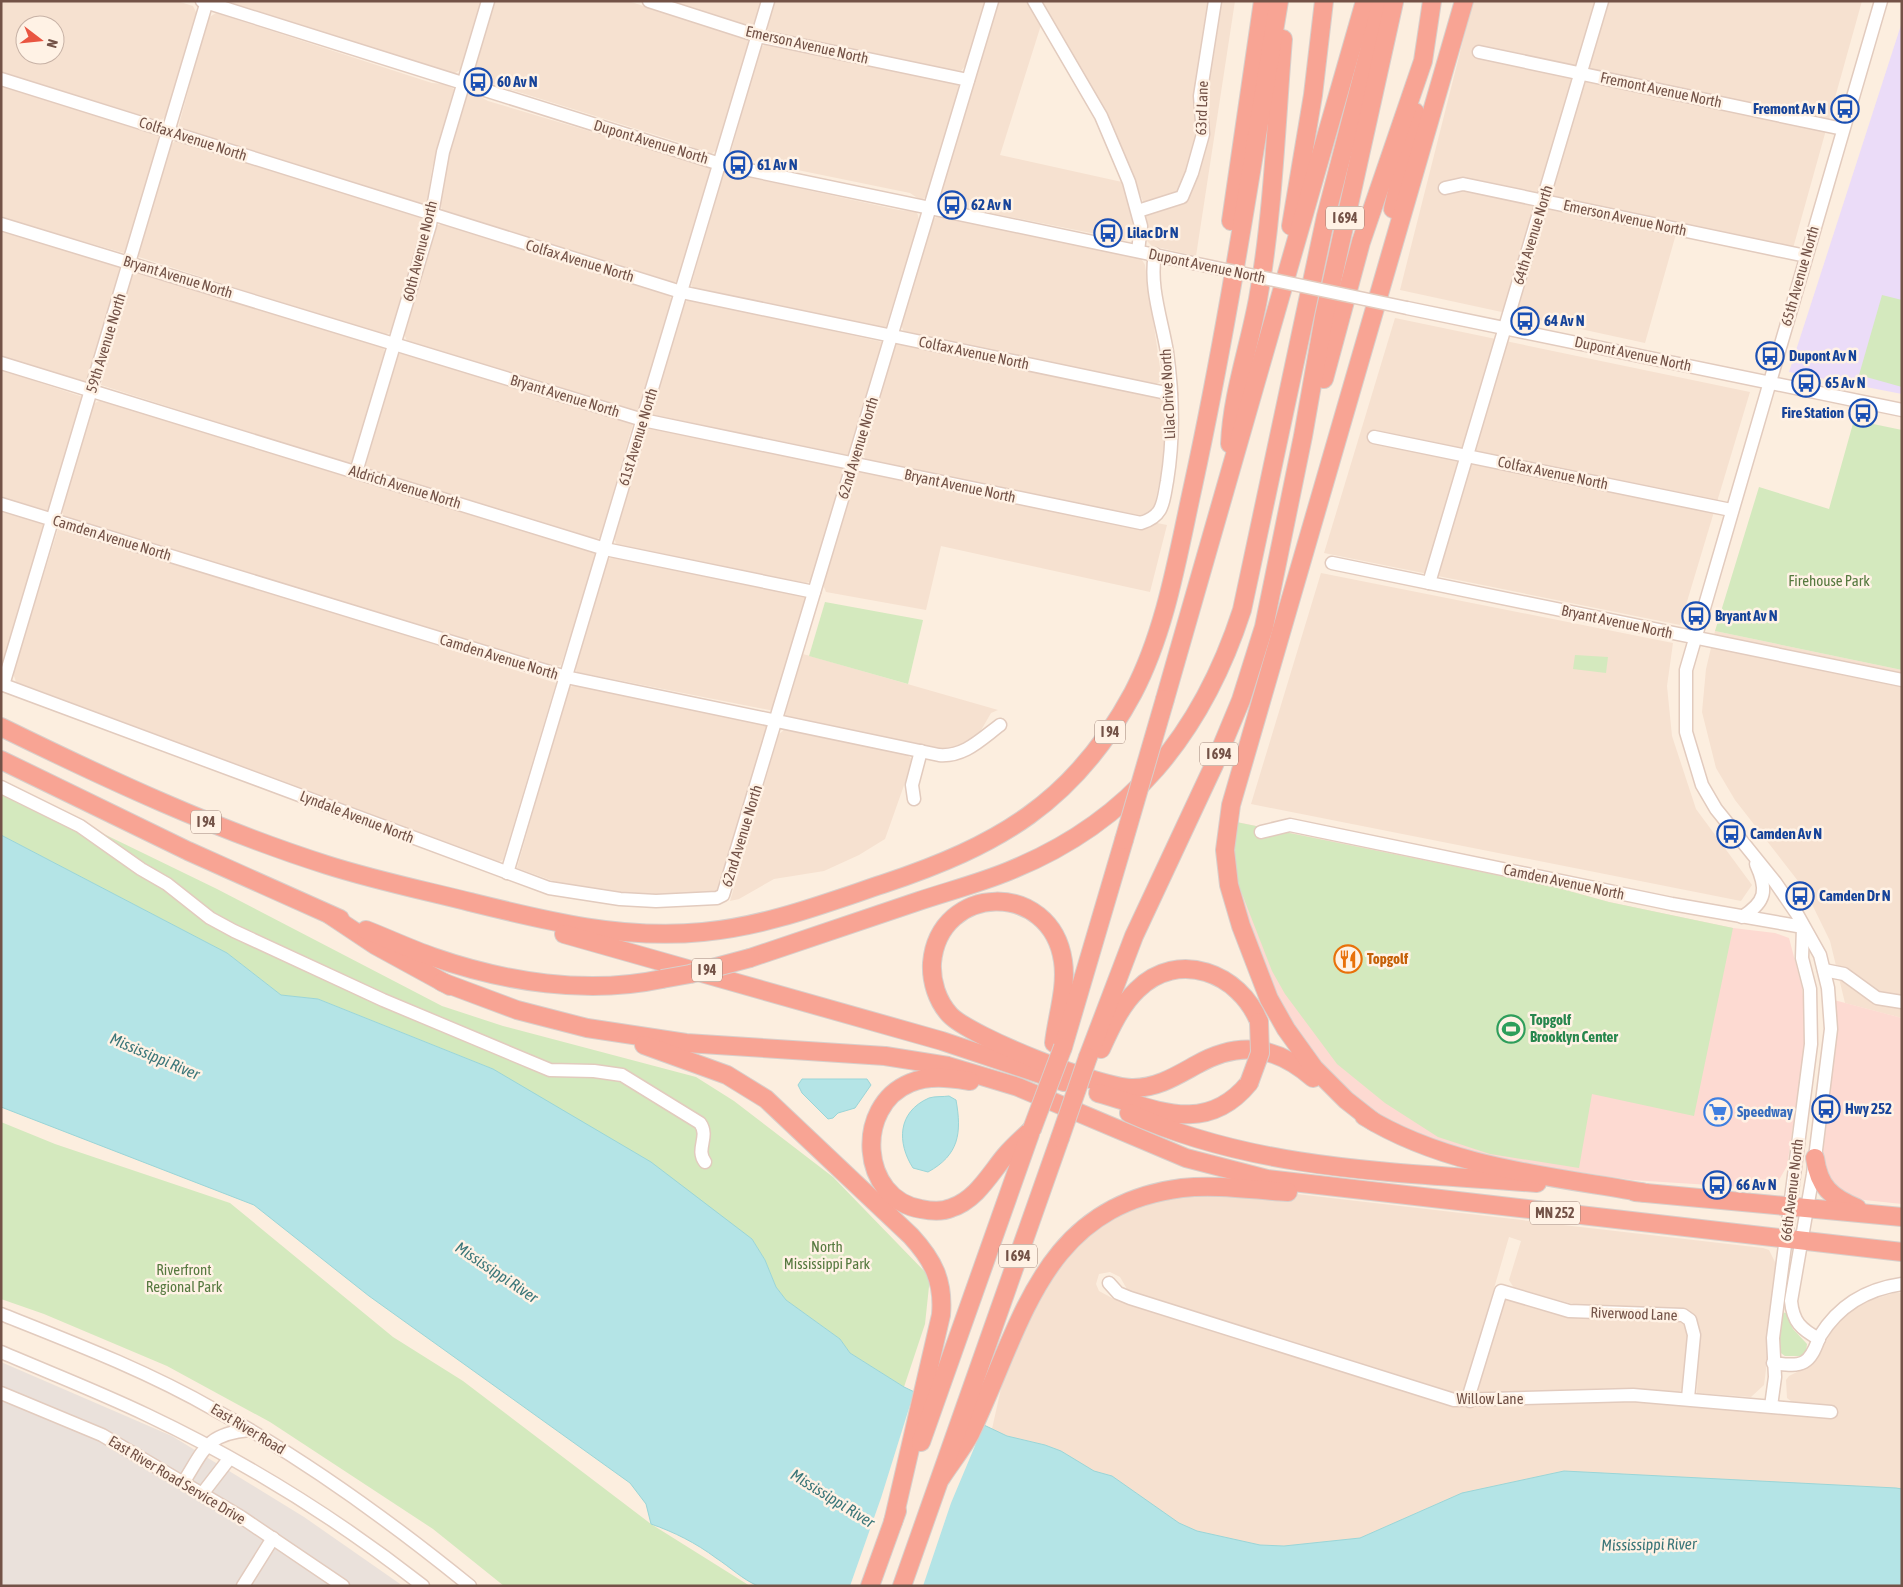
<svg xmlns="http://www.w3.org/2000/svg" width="1903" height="1587" font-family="'Asap Condensed',sans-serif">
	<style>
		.residential { fill: #f6e1d0; fill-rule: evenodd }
		.commercial { fill: #fddad2 }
		.industrial { fill: #eae1db }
		.education { fill: #ebdcf8 }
		.green { fill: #d4e9be }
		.water { fill: #b4e4e6; stroke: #9ad5d7 }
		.pier { fill: #fceedf }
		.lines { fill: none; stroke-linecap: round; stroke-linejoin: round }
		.minor-casing { stroke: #e2cbbe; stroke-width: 15 }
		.highway-casing { stroke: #d8cfcb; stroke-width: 20 }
		.minor { stroke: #fff; stroke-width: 12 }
		.highway { stroke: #f8a494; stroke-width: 18 }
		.minor-bridge-casing { stroke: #e2cbbe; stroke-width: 15; stroke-linecap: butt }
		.highway-bridge-casing { stroke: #d8cfcb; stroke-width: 20; stroke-linecap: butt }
		.minor-bridge { stroke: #fff; stroke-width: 12 }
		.highway-bridge { stroke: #f8a494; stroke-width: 18 }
		.labels { text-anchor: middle; stroke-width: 5; stroke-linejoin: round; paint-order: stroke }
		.shield { fill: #fff2e5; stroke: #9d8276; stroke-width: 1 }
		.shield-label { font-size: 14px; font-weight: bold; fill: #735247 }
		.street-label { font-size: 15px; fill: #735247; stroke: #fff2e5 }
		.transit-label { font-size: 15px; font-weight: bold; fill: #164399; stroke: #fff2e5; text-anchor: start }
		.park-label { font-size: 15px; fill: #56793f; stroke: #fff2e5 }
		.food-label { font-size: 15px; font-weight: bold; fill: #c56008; stroke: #fff2e5; text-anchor: start }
		.leisure-label { font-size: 15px; font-weight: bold; fill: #27864d; stroke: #fff2e5; text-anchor: start }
		.shop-label { font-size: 15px; font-weight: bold; fill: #366cbe; stroke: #fff2e5; text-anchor: start }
		.water-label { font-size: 16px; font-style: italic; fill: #3b7679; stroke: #fff2e5 }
	</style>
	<rect width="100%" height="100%" fill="#fceedf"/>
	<g class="residential">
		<path d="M1,1H177L193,6L197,14L167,116L160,121L1,72ZM25,25H55V55H25Z"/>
		<path d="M220,1H482L461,69L454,74Z"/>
		<path d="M494,1H628L747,39L749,45L717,150L711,154L704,153L688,145L477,79L472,76Z"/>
		<path d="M668,1H762L755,24L750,27Z"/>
		<path d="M775,1H986L966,65L961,71L918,64L769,32L767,28Z"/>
		<path d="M998,1H1028L1041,25L1000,155L1122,182L1133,215L1132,235L1129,239L1119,241L1096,234L941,203L939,199Z"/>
		<path d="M1041,1H1235L1196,256L1152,246L1147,241L1144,204L1134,179Z"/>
		<path d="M1473,1H1862L1790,259L1676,234L1645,343L1400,290Z"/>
		<path d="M216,13L432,83L445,84L454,89L432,169L427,202L423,204H416L178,128L208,18Z"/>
		<path d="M767,43L958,84L959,88L927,196L923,199H919L910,193L749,160L733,161L729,159L760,48Z"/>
		<path d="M1,85L158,136L159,142L127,250L124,253L1,218Z"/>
		<path d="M472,92L488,101L710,167L711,174L679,280L673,283L442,210L440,204L450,151L465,96Z"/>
		<path d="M177,140L421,218L423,224L392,332L384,335L139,257L138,253L170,145Z"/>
		<path d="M724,172L899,210L917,212L919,220L886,327L883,328L694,288L691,285Z"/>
		<path d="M940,215L1141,258L1145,265L1162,381L1156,384L904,332L901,325L931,220Z"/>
		<path d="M443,223L669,295L672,300L641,409L635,412L407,341L404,334L436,226Z"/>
		<path d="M1,230L118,265L120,267L89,380L86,382L82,383L1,357Z"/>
		<path d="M133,271L383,346L385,355L353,461L348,464L101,385Z"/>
		<path d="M690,299L882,342L848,455L653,415L652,412L684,303Z"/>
		<path d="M1395,318L1750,392L1680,625L1324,553Z"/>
		<path d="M897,343L1166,400L1165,453L1154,508L1150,512L1139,516L866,461L863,453L894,346Z"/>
		<path d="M404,352L633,424L600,538L596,539L365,468L397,355Z"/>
		<path d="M1,370L83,397L49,511L1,497Z"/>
		<path d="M101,400L595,552L596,558L561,665L555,667L65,518L62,512L93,404Z"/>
		<path d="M651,427L842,468L844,472L813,581L806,583L617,546L614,538L645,433Z"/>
		<path d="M860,471L1140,528H1149L1157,523L1167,525L1150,592L941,546L926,610L826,592L823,585L856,476Z"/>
		<path d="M1,509L43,522L45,525L5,664L1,667Z"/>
		<path d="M58,529L215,575L556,683L503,860L498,862L16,682L13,673Z"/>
		<path d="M614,556L805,597L806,600L774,711L577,672L575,668L607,560Z"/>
		<path d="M1321,573L1673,643L1667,686L1672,736L1696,809L1752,885L1741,901L1251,804Z"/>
		<path d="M1715,631L1902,670V1018L1845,1003L1830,941L1805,890L1735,800L1716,768L1702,712L1706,669Z"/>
		<path d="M803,654L998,710L991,713L980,732L963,747L948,749H935L789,718L785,716L786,711Z"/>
		<path d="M575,684L767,726L718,892L675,895L633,894L556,882L517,868L568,689Z"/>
		<path d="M784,730L907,755L913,760L885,839L859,855L824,871L774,879L739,899L730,901L779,734Z"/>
		<path d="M1261,1190L1763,1248L1769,1250L1775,1262V1300L1764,1385L1751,1397L1697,1393L1699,1330L1682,1310L1577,1305L1514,1288L1509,1280L1521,1241L1509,1237L1464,1391L1459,1395L1128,1291L1120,1277L1110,1272L1099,1274L1096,1284L1099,1291L1112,1298L1460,1406L1629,1401L1831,1418L1832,1405L1792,1402L1787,1398L1786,1380L1789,1376L1809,1366L1815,1360L1835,1326L1849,1312L1871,1300L1894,1293H1902V1489L1462,1493L1360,1538L1284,1546L1260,1545L1197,1531L1179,1523L1112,1476L1094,1472L1061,1451L1045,1445L1007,1436L992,1429L1006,1366L1029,1303L1091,1226L1158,1194Z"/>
		<path d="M1505,1299L1683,1321L1688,1331L1683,1388L1678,1393L1604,1389L1482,1395L1477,1387Z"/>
	</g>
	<g class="commercial">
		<path d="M1232,821L1551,886L1609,902L1733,928L1775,933L1789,938L1802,987L1807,1035L1787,1166L1779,1180L1768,1186L1756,1188L1632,1180L1492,1159L1456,1151L1373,1115L1336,1084L1286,1022L1234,887Z"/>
		<path d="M1834,1000L1902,1018V1204L1846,1198L1819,1170Z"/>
	</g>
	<path class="industrial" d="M1,1362L172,1436L304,1517L403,1586H1Z"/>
	<path class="education" d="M1902,22V394L1789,372Z"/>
	<g class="green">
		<path d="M1882,295L1902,300V387L1859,375Z"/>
		<path d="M1854,420L1902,430V670L1715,631L1759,487L1829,509Z"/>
		<path d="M825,602L923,620L908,684L809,656Z"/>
		<path d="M1575,655L1608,657L1606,673L1573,669Z"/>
		<path d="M1,784L217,889L442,1006L503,1026L696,1077L734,1101L833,1177L930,1277L925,1324L904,1387L850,1353L840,1339L786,1300L776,1287L765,1260L752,1239L709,1209L493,1069L318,999L281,995L227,953L1,835Z"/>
		<path d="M1236,822L1551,886L1609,902L1733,928L1694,1116L1592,1094L1579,1168L1490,1154L1438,1137L1385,1103L1337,1064L1285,994L1272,971L1239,886L1234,859Z"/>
		<path d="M1,1122L55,1144L230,1203L393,1337L463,1381L651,1524L750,1586H504L433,1529L270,1422L167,1366L44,1314L1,1299Z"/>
		<path d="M1781,1312L1786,1313L1793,1329L1807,1344L1806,1352L1803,1356H1785L1778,1351Z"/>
	</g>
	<g class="water">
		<path d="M1,835L227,953L281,995L318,999L493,1069L651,1162L752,1239L765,1260L776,1287L786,1300L840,1339L850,1353L904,1387L1007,1436L1045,1445L1061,1451L1094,1471L1112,1476L1179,1523L1197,1531L1260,1545L1284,1546L1360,1538L1462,1493L1564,1471L1896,1488L1902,1489V1586H758C742,1579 730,1567 716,1558C696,1543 674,1532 651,1524L646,1504L630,1483L369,1296L254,1205L1,1107Z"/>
		<path d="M802,1079H867L871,1085L855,1108L838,1113L833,1118L828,1119L802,1093L798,1085Z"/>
		<path d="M949,1096L956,1100C962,1133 959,1155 928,1172L913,1168C897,1143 897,1112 929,1098C935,1096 943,1097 949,1096Z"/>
	</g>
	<path class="pier" d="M915,1389L985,1422L951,1503L923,1586H850L881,1498Z"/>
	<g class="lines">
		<g class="minor-casing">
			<g id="minor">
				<path d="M202,1L720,164L1193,263"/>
				<path d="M649,1L758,36L968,80"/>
				<path d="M1034,1L1101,116L1129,182L1141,226L1138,251"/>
				<path d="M1479,52L1843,129"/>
				<path d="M1,79L681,292L1171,394"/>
				<path d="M1445,188L1463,184L1806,256"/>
				<path d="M1138,211L1182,197L1192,173L1203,134L1200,96L1215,1"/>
				<path d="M1,224L643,420L1141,523C1164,516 1163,502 1167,481C1174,438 1173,395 1167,352C1162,321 1149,286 1155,254"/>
				<path d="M1407,308L1902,410"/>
				<path d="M1,363L605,549L814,592"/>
				<path d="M1374,437L1731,510"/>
				<path d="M356,472L430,225L443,152L488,1"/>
				<path d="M1,504L566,677L939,755C964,757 980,740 1000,725"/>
				<path d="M1332,563L1902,680"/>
				<path d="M1429,583L1602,1"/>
				<path d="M1,684L549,888L620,899L656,901L717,898L723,895L992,1"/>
				<path d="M3,685L207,1"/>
				<path d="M1,787L80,826L141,869L167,884L210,918L234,931L383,1000L550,1070L594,1071L622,1075L700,1123C710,1137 695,1149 705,1162"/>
				<path d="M914,799L912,785L921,751"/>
				<path d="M1261,832L1290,825L1672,904L1803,927"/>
				<path d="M507,873L768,1"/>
				<path d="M1742,917C1766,902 1768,890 1756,864"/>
				<path d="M1824,970L1844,974L1877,998L1902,1002"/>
				<path d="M1109,1283L1118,1293L1130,1298L1454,1400L1633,1395L1831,1412"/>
				<path d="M1,1314C74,1343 147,1371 215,1410C306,1460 390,1521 470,1586"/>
				<path d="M1819,1339C1801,1329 1793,1322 1791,1301L1813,1174L1831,1029L1828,988L1820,955L1797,914L1775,882L1716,809L1702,785L1686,732V670L1881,1"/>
				<path d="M1,1352C50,1373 99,1392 147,1415C244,1461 339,1520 423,1586"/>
				<path d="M1773,1363C1783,1364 1795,1367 1804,1362C1813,1357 1816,1345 1820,1336C1839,1305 1867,1289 1902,1284"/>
				<path d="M1,1393L102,1435L241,1517L343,1586"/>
				<path d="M1470,1401V1392L1501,1291L1569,1311L1683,1315L1690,1320L1694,1335L1688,1398"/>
				<path d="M1771,1406L1775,1377L1773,1338L1811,1044L1810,989L1802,958L1803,927"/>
				<path d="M183,1483C204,1450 206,1434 249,1430"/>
				<path d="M202,1494L229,1459"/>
				<path d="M243,1586L273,1538"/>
			</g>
		</g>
		<g class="highway-casing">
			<g id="highway">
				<path d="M1393,209L1415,112"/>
				<path d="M1231,221L1263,1"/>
				<path d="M1291,226L1313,95L1324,1"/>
				<path d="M1324,379L1361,242L1423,61L1432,1"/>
				<path d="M1230,444C1232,395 1249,348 1258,299C1273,215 1276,125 1283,39"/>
				<path d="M1165,699L1365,1"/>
				<path d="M1,727C107,779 214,829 327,865C374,880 422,890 470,902C547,921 623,940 703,932C766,926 823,904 883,884C997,846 1074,803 1133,693C1166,630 1178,554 1193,486C1228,325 1252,163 1279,1"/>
				<path d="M1,760L188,851L340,919"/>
				<path d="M330,915L375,945L450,986"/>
				<path d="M366,930C389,939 410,949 433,957C505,982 587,995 662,979"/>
				<path d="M564,934L942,1041L1064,1082"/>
				<path d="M750,958C807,939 863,920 919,901C949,891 980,883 1009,871C1131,822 1202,733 1242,610L1326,216L1382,1"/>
				<path d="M442,982L517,1010L587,1028L686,1043L885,1056L948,1066L1018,1087L1186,1158L1267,1179L1902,1252"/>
				<path d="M1054,1043C1057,1016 1067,988 1063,961C1051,880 939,883 932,963C931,981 937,1001 950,1015C971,1037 1102,1089 1133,1088C1157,1088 1176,1076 1196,1065C1240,1040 1276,1046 1313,1078"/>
				<path d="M644,1045L727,1075L766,1099L911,1236C933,1260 944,1281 941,1315L893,1522"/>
				<path d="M1063,1047L1124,840"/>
				<path d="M1101,1049C1110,1029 1121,1005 1137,990C1178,949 1240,973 1259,1022"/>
				<path d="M1088,1057L1134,936L1214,765L1241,700L1264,627L1303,436L1324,317L1394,2"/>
				<path d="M970,1081C949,1078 930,1075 910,1083C854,1106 860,1199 921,1209C931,1211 942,1212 951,1208C976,1200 990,1174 1005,1156C1013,1146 1023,1138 1032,1129"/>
				<path d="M1098,1093C1153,1108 1205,1137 1249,1083"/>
				<path d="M1129,1113C1257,1171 1398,1172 1537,1183"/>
				<path d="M1364,1116C1448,1168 1551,1176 1646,1193"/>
				<path d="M1374,1122L1346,1100L1314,1068L1286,1029L1269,999L1241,926L1229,885L1225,850L1231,805L1464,1"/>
				<path d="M1815,1158C1819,1187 1831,1197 1857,1208"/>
				<path d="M1635,1192L1902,1217"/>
				<path d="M921,1442L1030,1134"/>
				<path d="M941,1478C950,1464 962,1449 970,1434C1022,1327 1040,1206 1182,1188C1217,1184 1253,1190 1288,1192"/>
				<path d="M870,1586L897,1511"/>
				<path d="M902,1586L1060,1138"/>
			</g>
		</g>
		<use href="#minor" class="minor"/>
		<use href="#highway" class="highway"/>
		<g class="minor-bridge-casing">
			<path id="minor-bridge" d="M1193,263L1407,308"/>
		</g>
		<g class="highway-bridge-casing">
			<g id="highway-bridge">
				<path d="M1124,840L1165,699"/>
				<path d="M662,979L690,974L750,958"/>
				<path d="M1249,1083L1260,1053L1259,1022"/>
				<path d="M1032,1129L1063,1047"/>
				<path d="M1060,1138L1088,1057"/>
			</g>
		</g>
		<use href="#minor-bridge" class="minor-bridge"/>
		<use href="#highway-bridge" class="highway-bridge"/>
	</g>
	<defs>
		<g id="bus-ring" transform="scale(1.4375)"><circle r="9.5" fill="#fff2e5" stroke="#1a4fb4" stroke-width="1.5"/><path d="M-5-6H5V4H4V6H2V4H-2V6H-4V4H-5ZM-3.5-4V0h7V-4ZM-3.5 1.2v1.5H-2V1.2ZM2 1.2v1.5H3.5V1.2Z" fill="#1a4fb4"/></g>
		<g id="restaurant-ring" transform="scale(1.4375)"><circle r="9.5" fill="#fff2e5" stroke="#e8710a" stroke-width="1.5"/><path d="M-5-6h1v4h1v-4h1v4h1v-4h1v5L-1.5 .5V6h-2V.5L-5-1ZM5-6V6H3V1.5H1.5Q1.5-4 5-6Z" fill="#e8710a"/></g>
		<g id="stadium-ring" transform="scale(1.4375)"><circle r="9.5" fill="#fff2e5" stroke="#2e9e5b" stroke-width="1.5"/><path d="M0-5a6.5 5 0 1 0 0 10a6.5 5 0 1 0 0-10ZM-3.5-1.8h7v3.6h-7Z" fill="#2e9e5b"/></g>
		<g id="supermarket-ring" transform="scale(1.4375)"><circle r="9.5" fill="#fff2e5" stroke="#3f7fe0" stroke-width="1.5"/><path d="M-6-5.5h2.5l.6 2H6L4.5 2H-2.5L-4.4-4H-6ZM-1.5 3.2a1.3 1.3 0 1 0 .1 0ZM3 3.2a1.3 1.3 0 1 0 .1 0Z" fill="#3f7fe0"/></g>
	</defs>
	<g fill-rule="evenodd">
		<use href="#bus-ring" x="478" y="82"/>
		<use href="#bus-ring" x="1845" y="109"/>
		<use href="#bus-ring" x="738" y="165"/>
		<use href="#bus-ring" x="952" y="205"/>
		<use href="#bus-ring" x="1108" y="233"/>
		<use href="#bus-ring" x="1525" y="321"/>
		<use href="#bus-ring" x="1770" y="356"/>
		<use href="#bus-ring" x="1806" y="383"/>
		<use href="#bus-ring" x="1863" y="413"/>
		<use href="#bus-ring" x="1696" y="616"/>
		<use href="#bus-ring" x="1731" y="834"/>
		<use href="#bus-ring" x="1800" y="896"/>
		<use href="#restaurant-ring" x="1348" y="959"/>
		<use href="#stadium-ring" x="1511" y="1029"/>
		<use href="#bus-ring" x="1826" y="1109"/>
		<use href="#supermarket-ring" x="1718" y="1112"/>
		<use href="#bus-ring" x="1717" y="1185"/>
	</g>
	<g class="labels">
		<g class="shield">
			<rect x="1326" y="206.5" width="38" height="23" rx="4"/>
			<rect x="1095" y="720.5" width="30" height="23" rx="4"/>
			<rect x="1200" y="742.5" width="38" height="23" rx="4"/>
			<rect x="191" y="810.5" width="30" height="23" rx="4"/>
			<rect x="692" y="958.5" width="30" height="23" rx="4"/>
			<rect x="1530" y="1201.5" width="50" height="23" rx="4"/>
			<rect x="999" y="1244.5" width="38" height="23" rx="4"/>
		</g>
		<g class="shield-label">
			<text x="1345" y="223">I 694</text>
			<text x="1110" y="737">I 94</text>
			<text x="1219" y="759">I 694</text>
			<text x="206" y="827">I 94</text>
			<text x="707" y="975">I 94</text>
			<text x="1555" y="1218">MN 252</text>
			<text x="1018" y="1261">I 694</text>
		</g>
		<g class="street-label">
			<text transform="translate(807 45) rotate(13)" y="5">Emerson Avenue North</text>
			<text transform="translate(1661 90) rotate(12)" y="5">Fremont Avenue North</text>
			<text transform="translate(1202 108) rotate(-88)" y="5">63rd Lane</text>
			<text transform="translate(193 139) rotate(18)" y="5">Colfax Avenue North</text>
			<text transform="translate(651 142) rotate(17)" y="5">Dupont Avenue North</text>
			<text transform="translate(1625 218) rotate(12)" y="5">Emerson Avenue North</text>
			<text transform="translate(1533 235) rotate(-73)" y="5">64th Avenue North</text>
			<text transform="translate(420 251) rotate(-76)" y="5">60th Avenue North</text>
			<text transform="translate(580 261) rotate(17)" y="5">Colfax Avenue North</text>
			<text transform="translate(1207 266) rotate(12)" y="5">Dupont Avenue North</text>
			<text transform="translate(1800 276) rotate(-74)" y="5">65th Avenue North</text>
			<text transform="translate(178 277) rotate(17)" y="5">Bryant Avenue North</text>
			<text transform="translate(106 343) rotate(-73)" y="5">59th Avenue North</text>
			<text transform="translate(974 353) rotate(12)" y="5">Colfax Avenue North</text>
			<text transform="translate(1633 354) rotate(12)" y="5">Dupont Avenue North</text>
			<text transform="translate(1168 394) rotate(-93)" y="5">Lilac Drive North</text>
			<text transform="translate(565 396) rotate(17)" y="5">Bryant Avenue North</text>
			<text transform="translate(638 437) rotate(-73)" y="5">61st Avenue North</text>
			<text transform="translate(858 448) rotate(-73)" y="5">62nd Avenue North</text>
			<text transform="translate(1553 473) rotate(12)" y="5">Colfax Avenue North</text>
			<text transform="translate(960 486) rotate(12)" y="5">Bryant Avenue North</text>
			<text transform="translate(405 487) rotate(17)" y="5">Aldrich Avenue North</text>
			<text transform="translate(112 538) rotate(17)" y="5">Camden Avenue North</text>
			<text transform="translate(1617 622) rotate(12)" y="5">Bryant Avenue North</text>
			<text transform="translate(499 657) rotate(17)" y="5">Camden Avenue North</text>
			<text transform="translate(357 817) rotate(21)" y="5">Lyndale Avenue North</text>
			<text transform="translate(742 836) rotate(-73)" y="5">62nd Avenue North</text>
			<text transform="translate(1564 882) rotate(12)" y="5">Camden Avenue North</text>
			<text transform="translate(1792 1190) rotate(-83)" y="5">66th Avenue North</text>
			<text transform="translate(1634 1314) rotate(2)" y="5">Riverwood Lane</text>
			<text x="1490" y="1404">Willow Lane</text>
			<text transform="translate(248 1429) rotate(31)" y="5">East River Road</text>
			<text transform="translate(177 1480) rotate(31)" y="5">East River Road Service Drive</text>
		</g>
		<g class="transit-label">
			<text x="497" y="87">60 Av N</text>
			<text x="1826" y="114" text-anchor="end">Fremont Av N</text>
			<text x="757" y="170">61 Av N</text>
			<text x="971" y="210">62 Av N</text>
			<text x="1127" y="238">Lilac Dr N</text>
			<text x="1544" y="326">64 Av N</text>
			<text x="1789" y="361">Dupont Av N</text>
			<text x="1825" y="388">65 Av N</text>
			<text x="1844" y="418" text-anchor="end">Fire Station</text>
			<text x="1715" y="621">Bryant Av N</text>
			<text x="1750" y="839">Camden Av N</text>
			<text x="1819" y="901">Camden Dr N</text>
			<text x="1845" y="1114">Hwy 252</text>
			<text x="1736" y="1190">66 Av N</text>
		</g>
		<g class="park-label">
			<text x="1829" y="586">Firehouse Park</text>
			<text x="827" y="1252">North<tspan x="827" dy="17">Mississippi Park</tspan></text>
			<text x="184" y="1275">Riverfront<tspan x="184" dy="17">Regional Park</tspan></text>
		</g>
		<g class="food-label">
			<text x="1367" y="964">Topgolf</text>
		</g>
		<g class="leisure-label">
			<text x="1530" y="1025">Topgolf<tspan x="1530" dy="17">Brooklyn Center</tspan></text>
		</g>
		<g class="shop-label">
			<text x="1737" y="1117">Speedway</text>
		</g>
		<g class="water-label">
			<text transform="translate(155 1056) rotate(23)" y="6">Mississippi River</text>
			<text transform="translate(497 1272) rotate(34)" y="6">Mississippi River</text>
			<text transform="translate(833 1498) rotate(32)" y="6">Mississippi River</text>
			<text transform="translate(1649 1544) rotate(-1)" y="6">Mississippi River</text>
		</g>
	</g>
	<rect width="1903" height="1587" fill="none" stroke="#735247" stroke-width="5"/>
	<g transform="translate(40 40) rotate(106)"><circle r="24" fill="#fff2e5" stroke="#c7b2a6"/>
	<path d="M0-4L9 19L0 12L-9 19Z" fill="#e95541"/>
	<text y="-8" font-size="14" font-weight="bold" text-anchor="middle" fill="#735247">N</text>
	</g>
</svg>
